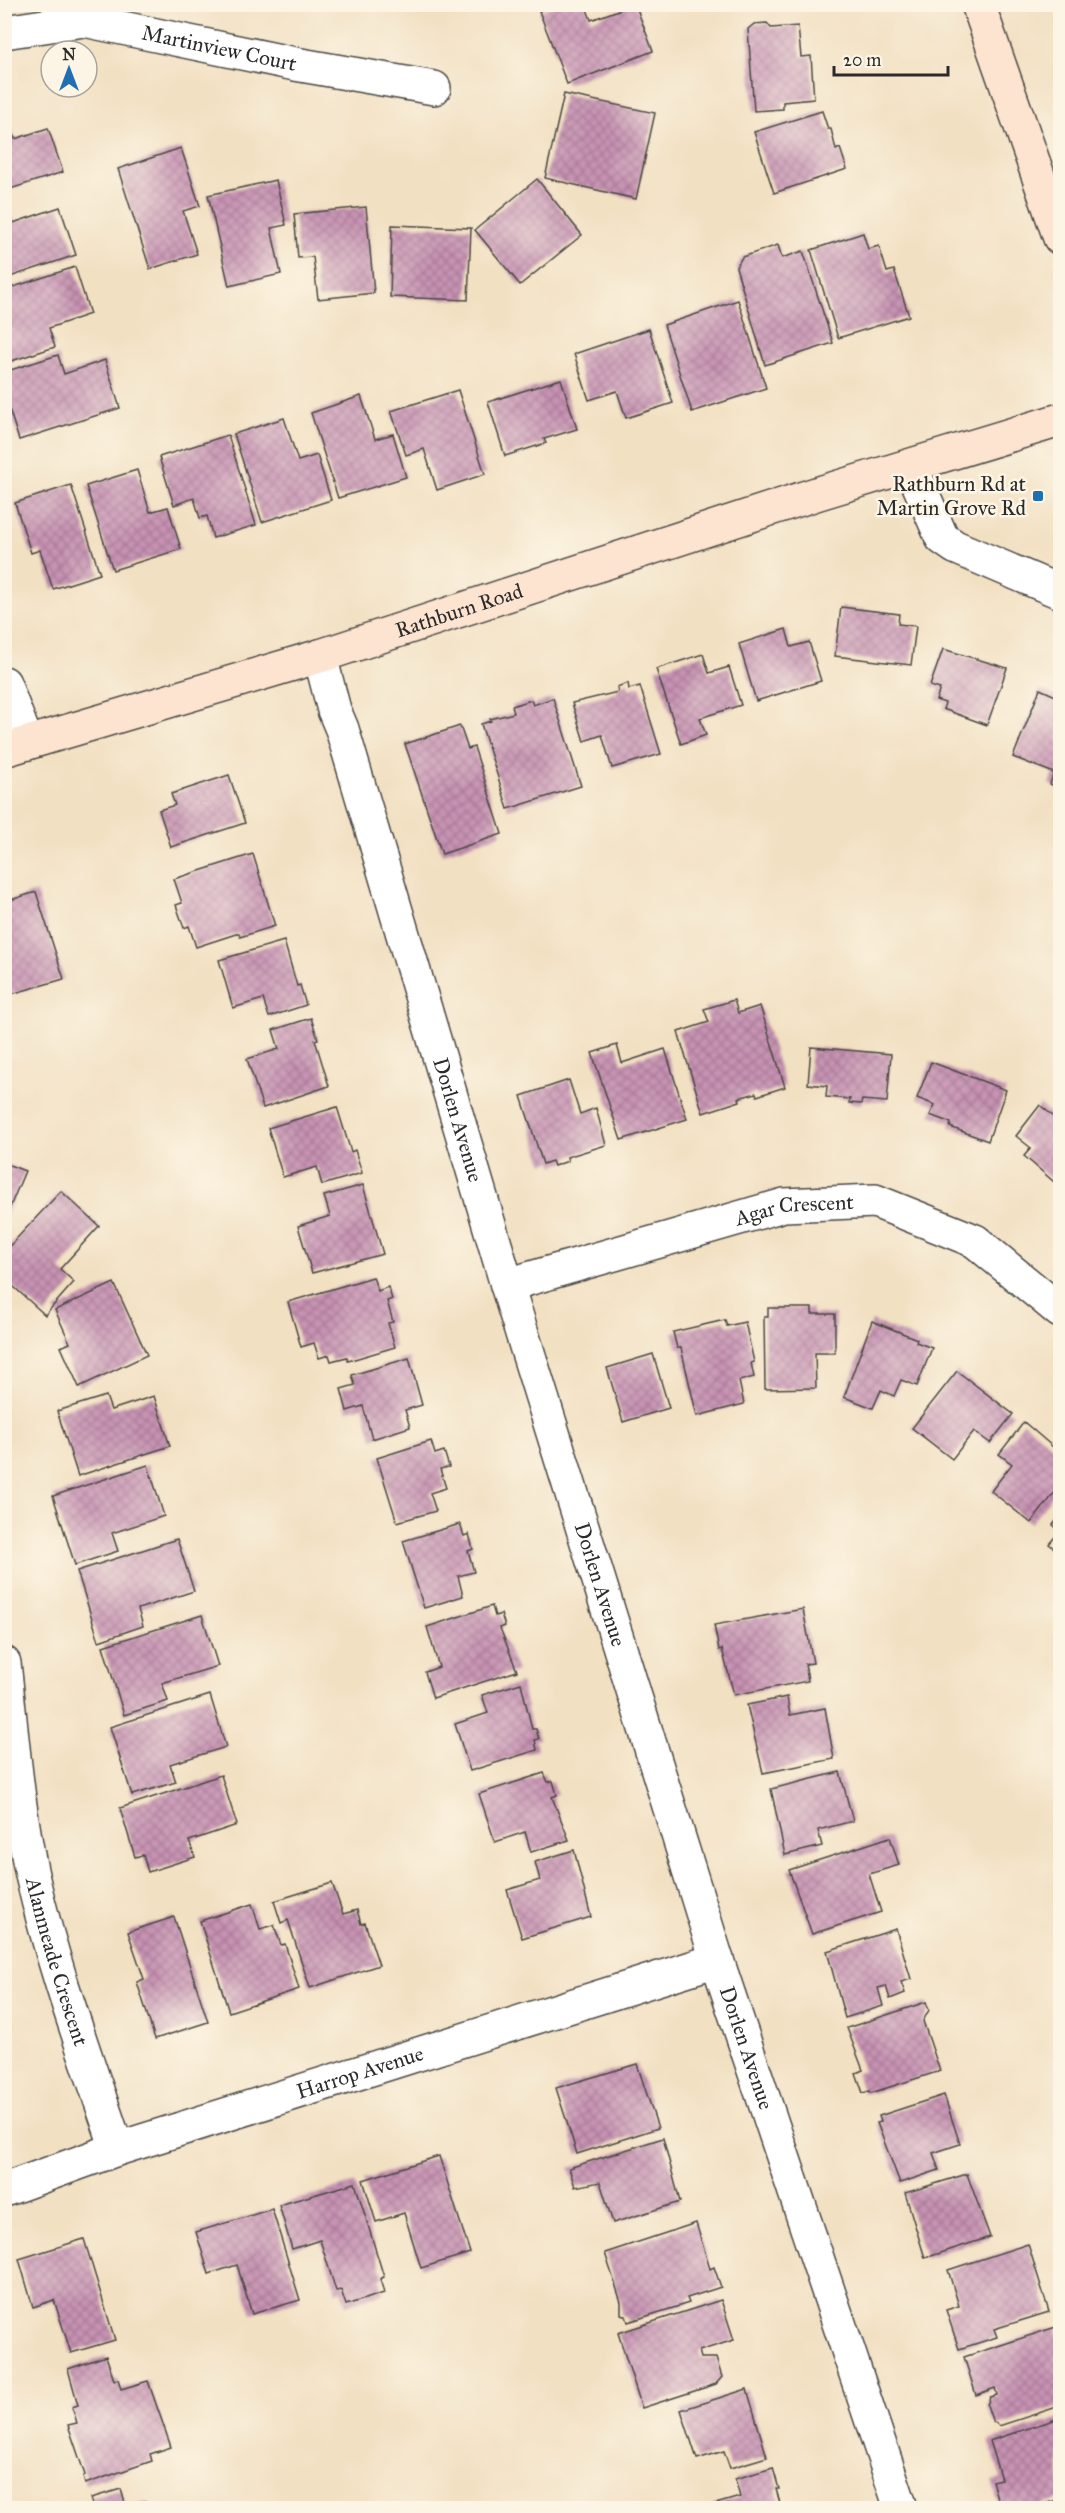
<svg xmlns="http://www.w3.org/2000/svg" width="1065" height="2513" font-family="'IM FELL Great Primer',serif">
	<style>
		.building { fill: url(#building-cross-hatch) }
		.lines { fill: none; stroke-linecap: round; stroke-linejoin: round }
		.street-casing { stroke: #494642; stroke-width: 36 }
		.secondary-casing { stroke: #494642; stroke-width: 36 }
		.street { stroke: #fff; stroke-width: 33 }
		.secondary { stroke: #fde4d1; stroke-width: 33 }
		.poi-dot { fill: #1f6fb2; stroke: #fcf5e5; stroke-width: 2 }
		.labels { text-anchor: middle; stroke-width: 5; stroke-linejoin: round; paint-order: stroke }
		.street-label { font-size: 21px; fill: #2b2b2b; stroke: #fcf5e5 }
		.poi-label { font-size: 21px; fill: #2b2b2b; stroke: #fcf5e5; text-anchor: end }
	</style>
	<defs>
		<pattern id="building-cross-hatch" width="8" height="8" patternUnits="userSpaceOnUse" patternTransform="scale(1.5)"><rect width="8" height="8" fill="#c893b4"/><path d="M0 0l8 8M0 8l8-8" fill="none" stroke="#a37893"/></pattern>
	</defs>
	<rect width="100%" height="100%" fill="#fcf5e5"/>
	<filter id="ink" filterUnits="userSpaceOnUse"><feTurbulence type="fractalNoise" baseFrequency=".0167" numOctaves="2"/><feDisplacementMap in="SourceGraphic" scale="12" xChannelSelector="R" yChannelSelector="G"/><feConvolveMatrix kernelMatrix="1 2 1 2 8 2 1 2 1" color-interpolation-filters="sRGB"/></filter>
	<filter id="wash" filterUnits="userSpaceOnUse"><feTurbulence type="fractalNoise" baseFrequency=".008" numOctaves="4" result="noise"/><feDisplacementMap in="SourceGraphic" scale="24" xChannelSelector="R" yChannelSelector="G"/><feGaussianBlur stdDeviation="1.35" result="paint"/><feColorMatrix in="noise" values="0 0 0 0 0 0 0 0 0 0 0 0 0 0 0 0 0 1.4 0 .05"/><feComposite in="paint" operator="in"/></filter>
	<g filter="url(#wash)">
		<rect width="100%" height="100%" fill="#f2e0c2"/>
		<g id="blocks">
			<g class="building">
				<path d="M557,4H585L591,20L635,4L653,51L567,84L539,11Z"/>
				<path d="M767,23L771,28L798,26L801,57L811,56L814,99L783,102V109L754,111L748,29L754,24Z"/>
				<path d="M564,94L655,113L636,199L545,178Z"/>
				<path d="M822,111L828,129H831L836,150L840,148L847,169L774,193L754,132Z"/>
				<path d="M11,127L15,139L48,128L63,172L4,191V129Z"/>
				<path d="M181,148L200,206L183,211L197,254L150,269L118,169Z"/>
				<path d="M537,179L582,235L520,285L475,230Z"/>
				<path d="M276,180L286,225L271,228L281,274L229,286L208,195Z"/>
				<path d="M7,207L13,223L60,207L76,255L4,279V208Z"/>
				<path d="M366,207L374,293L318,299L313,257L298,258L294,214Z"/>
				<path d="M392,225L471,228L468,300L390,297Z"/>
				<path d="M863,233L868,249L879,246L887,272L894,270L909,316L838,338L811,250Z"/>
				<path d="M778,245L782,258L803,251L833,343L765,365L736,267L742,257Z"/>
				<path d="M75,267L90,314L49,328L55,347L8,362L4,351V290Z"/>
				<path d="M738,300L766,388L692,412L664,325Z"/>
				<path d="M649,329L673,403L626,418L617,391L589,400L574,354Z"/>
				<path d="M58,355L64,374L105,360L120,408L19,440L4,393V372Z"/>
				<path d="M561,379L577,429L544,439L546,443L505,456L488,402Z"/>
				<path d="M458,390L485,474L437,490L424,449L406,455L391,411Z"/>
				<path d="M361,396L375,439L393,434L406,477L338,498L311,413Z"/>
				<path d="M284,418L298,461L317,455L331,500L262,522L234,434Z"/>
				<path d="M228,435L256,525L213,538L207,516L200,518L194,498L174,505L159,457Z"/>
				<path d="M137,470L150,512L168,507L181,549L113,570L86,486Z"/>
				<path d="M71,485L100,574L53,589L40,550L31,553L15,503Z"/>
				<path d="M841,607L899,614L898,624L916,626L911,665L835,656Z"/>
				<path d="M786,629L791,647L809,642L821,681L756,701L739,644Z"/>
				<path d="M943,649L1007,668L987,725L943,709L945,703L936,700L940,689L930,686Z"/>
				<path d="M703,654L709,673L729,667L741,705L700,718L706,735L681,744L656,669Z"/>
				<path d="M628,683L629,689L640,686L661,754L612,768L602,735L584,741L572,703L618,692L617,687Z"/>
				<path d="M1040,689L1060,698V789L1050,784L1054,773L1013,757Z"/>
				<path d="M553,698L581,786L508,809L481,724L491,721L490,719L514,713L512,706L531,700L533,705Z"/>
				<path d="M460,726L468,749L474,747L502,834L442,854L405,744Z"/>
				<path d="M229,775L245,823L171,847L159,810L175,805L171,794Z"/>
				<path d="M253,854L275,926L240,937L239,933L196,947L189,926L184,928L176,905L182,903L174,879Z"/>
				<path d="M36,892L64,979L11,994L4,972V902Z"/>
				<path d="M284,941L297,986L300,985L306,1005L269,1017L263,999L233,1008L219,960Z"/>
				<path d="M734,1000L738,1013L760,1006L785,1087L757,1096L756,1093L739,1098L740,1101L703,1113L678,1032L709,1022L704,1009Z"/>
				<path d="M311,1018L318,1039L315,1040L329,1086L263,1108L247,1059L279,1049L273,1030Z"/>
				<path d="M617,1045L622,1063L665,1049L687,1119L621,1140L592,1053Z"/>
				<path d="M811,1047L891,1054L887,1102L862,1100L861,1104L849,1103L850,1099L826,1097L827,1086L808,1084Z"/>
				<path d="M931,1062L1006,1090L988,1141L950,1127L951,1123L930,1115L935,1105L917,1098Z"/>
				<path d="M569,1080L580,1114L596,1108L606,1145L567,1157L568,1161L554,1166L552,1161L543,1164L521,1096Z"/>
				<path d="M1040,1105L1060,1122V1187L1024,1156L1031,1148L1016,1136Z"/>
				<path d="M337,1107L351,1152L355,1150L362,1173L322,1185L317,1167L283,1177L268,1128Z"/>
				<path d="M4,1163L25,1171L5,1219H4Z"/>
				<path d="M363,1185L383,1254L312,1273L298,1226L330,1216L324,1196Z"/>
				<path d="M61,1191L99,1226L60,1269L74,1282L45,1315L4,1278V1252Z"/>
				<path d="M373,1277L378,1291L388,1287L392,1299L387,1301L393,1322L388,1323L395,1347L348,1361L347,1357L331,1361L329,1355L319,1358L314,1343L301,1347L288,1302Z"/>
				<path d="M114,1283L147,1355L79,1387L61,1347L70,1343L55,1310Z"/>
				<path d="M768,1308H812V1314H835V1353H815L816,1388L765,1389L764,1317H768Z"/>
				<path d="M725,1320L727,1326L745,1322L754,1362L751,1363L754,1377L739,1381L744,1404L697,1416L681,1348H677L673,1332Z"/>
				<path d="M872,1321L917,1339L916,1342L932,1348L917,1386L901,1380L894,1396L881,1390L873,1408L844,1397Z"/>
				<path d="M653,1354L669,1408L623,1422L607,1368Z"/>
				<path d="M409,1358L422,1405L405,1410L410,1427L372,1439L363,1406L347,1411L341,1389L355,1385L352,1375Z"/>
				<path d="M957,1371L1013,1414L990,1443L974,1431L952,1459L912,1428Z"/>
				<path d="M106,1396L111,1410L154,1396L170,1446L78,1476L57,1411Z"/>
				<path d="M1024,1422L1060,1453V1486L1031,1523L991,1491L1012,1464L999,1454Z"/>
				<path d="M431,1441L435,1454L444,1451L449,1467L440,1469L446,1488L430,1493L436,1511L397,1522L377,1458Z"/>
				<path d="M148,1465L164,1516L112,1533L118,1551L75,1565L53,1496Z"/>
				<path d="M1060,1516V1553L1049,1544L1060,1531L1053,1525Z"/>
				<path d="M460,1524L464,1536L469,1534L473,1549L468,1551L474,1572L458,1576L463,1596L424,1608L403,1541Z"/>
				<path d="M177,1539L194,1591L138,1609L143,1626L99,1641L77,1571Z"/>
				<path d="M492,1606L495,1616L501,1614L505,1626L500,1628L517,1671L433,1698L425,1672L439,1667L427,1627Z"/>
				<path d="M803,1609L813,1663L805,1664L808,1681L734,1695L722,1649L719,1650L714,1625Z"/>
				<path d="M202,1615L218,1666L162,1683L168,1701L124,1715L103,1646Z"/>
				<path d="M521,1683L532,1729H536L539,1739L535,1740L537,1750L470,1771L455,1724L488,1713L482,1695Z"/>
				<path d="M210,1695L226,1747L170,1764L176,1782L132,1795L110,1727Z"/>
				<path d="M787,1697L790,1715L825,1708L834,1759L763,1773L747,1705Z"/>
				<path d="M840,1772L853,1821L818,1830L822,1846L785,1855L771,1789Z"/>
				<path d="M544,1773L548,1782L553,1781L557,1795L552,1797L569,1840L531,1852L525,1832L495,1842L479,1794Z"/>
				<path d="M221,1775L237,1825L189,1841L195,1857L148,1872L143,1855L135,1857L120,1808Z"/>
				<path d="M890,1837L899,1865L869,1874L881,1912L812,1934L789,1870Z"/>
				<path d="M574,1850L591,1917L522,1938L507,1890L540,1880L535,1862Z"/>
				<path d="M332,1883L343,1914L357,1910L361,1924L365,1923L379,1965L310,1988L288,1920L281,1923L274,1901Z"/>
				<path d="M252,1904L260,1929L274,1925L281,1945L285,1944L299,1989L229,2012L200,1921Z"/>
				<path d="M174,1917L208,2022L155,2039L137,1982L144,1979L128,1932Z"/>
				<path d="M896,1929L911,1979L901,1982L905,1993L890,1999L886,1986L878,1988L883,2006L845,2018L827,1951Z"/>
				<path d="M926,2002L929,2010L923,2021L940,2071L871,2093L870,2091L863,2093L856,2073L863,2070L847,2028Z"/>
				<path d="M4,2063L12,2085L4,2088Z"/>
				<path d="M637,2064L658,2128L577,2154L556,2088Z"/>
				<path d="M944,2095L960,2144L933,2153L939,2170L900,2183L877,2123L881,2122L879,2116Z"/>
				<path d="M663,2138L680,2202L613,2223L600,2182L575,2187L569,2168Z"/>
				<path d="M439,2156L470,2253L421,2268L404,2213L376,2222L363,2180Z"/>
				<path d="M967,2174L990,2237L925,2258L905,2193Z"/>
				<path d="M355,2183L384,2277L380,2279L384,2293L346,2305L341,2290L336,2291L320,2240L292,2249L279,2205Z"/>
				<path d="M272,2209L300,2300L252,2314L237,2265L209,2274L196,2232Z"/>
				<path d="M696,2223L710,2269L714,2267L721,2287L687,2298L689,2303L628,2322L626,2316L621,2314V2302L605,2253Z"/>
				<path d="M84,2239L115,2340L71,2353L54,2300L33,2307L19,2259Z"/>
				<path d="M1028,2244L1049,2312L994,2329L997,2337L959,2349L946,2310L959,2306L948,2270Z"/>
				<path d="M721,2300L734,2340L699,2351L701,2358H716L722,2377L716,2384L642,2408L618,2333Z"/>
				<path d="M1056,2327L1060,2341V2406L999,2426L992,2420L987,2405L990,2397L997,2395L995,2388L976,2395L964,2357Z"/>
				<path d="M106,2356L114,2380L118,2379L121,2389L148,2381L171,2447L150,2454L152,2461L85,2484L83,2477L85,2475L68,2425L77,2423L72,2407L78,2405L68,2369Z"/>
				<path d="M747,2389L767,2457L730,2468L724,2451L697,2459L681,2410Z"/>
				<path d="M1060,2418V2499L1032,2508H1010L1008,2503L999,2505L992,2481L1001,2479L989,2441Z"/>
				<path d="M773,2468L779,2489H776L781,2507L785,2508H713L712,2505L740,2497L735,2479Z"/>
				<path d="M121,2489L126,2507L145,2501L150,2508H94L91,2498Z"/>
			</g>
		</g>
	</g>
	<g filter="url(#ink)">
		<use href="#blocks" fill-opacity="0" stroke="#494642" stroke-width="1.5"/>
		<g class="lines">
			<g class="street-casing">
				<g id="street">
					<path id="s1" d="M4,32L84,20L295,64L434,88"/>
					<path d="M911,467L942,538L955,547L1060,592"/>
					<path id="s2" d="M320,656L334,710L342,729L507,1285L717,1960L901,2508"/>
					<path d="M4,683L27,743"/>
					<path id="s3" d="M507,1285L784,1205L875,1201L975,1241L1060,1311"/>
					<path id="s4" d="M4,1663C12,1733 17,1805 32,1875C53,1968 87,2059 117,2149"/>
					<path id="s5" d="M4,2190L117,2149L717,1960"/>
				</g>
			</g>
			<g class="secondary-casing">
				<g id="secondary">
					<path d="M978,4L1060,238"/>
					<path id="s6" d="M4,750L320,656L819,493L1060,420"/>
				</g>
			</g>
			<use href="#street" class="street"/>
			<use href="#secondary" class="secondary"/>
		</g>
	</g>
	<rect class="poi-dot" x="1032" y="490" width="12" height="12" rx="3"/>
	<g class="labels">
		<g class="street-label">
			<text dy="7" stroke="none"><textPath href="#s1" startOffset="219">Martinview Court</textPath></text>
			<text dy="7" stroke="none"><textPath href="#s6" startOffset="476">Rathburn Road</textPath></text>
			<text dy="7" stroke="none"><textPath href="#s2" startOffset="484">Dorlen Avenue</textPath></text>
			<text dy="7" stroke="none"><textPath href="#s3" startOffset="298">Agar Crescent</textPath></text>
			<text dy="7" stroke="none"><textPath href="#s2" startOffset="970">Dorlen Avenue</textPath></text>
			<text dy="7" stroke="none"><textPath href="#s4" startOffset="304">Alanmeade Crescent</textPath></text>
			<text dy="7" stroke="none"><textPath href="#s2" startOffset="1456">Dorlen Avenue</textPath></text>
			<text dy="7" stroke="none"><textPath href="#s5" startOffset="375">Harrop Avenue</textPath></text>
		</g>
		<g class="poi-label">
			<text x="1026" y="491">Rathburn Rd at<tspan x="1026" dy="24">Martin Grove Rd</tspan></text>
		</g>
	</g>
	<rect width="1065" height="2513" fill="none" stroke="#fcf5e5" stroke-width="24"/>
	<g transform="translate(69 69)"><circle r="28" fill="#fcf5e5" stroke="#a8a49b" stroke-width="1.5"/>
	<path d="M0-4.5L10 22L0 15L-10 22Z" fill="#1f6fb2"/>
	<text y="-9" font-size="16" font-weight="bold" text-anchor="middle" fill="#2b2b2b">N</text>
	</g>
	<path d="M834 66v9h114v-9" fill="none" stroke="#2b2b2b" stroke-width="3"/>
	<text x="843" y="66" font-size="18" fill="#2b2b2b" stroke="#fcf5e5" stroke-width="4.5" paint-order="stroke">20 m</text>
</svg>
